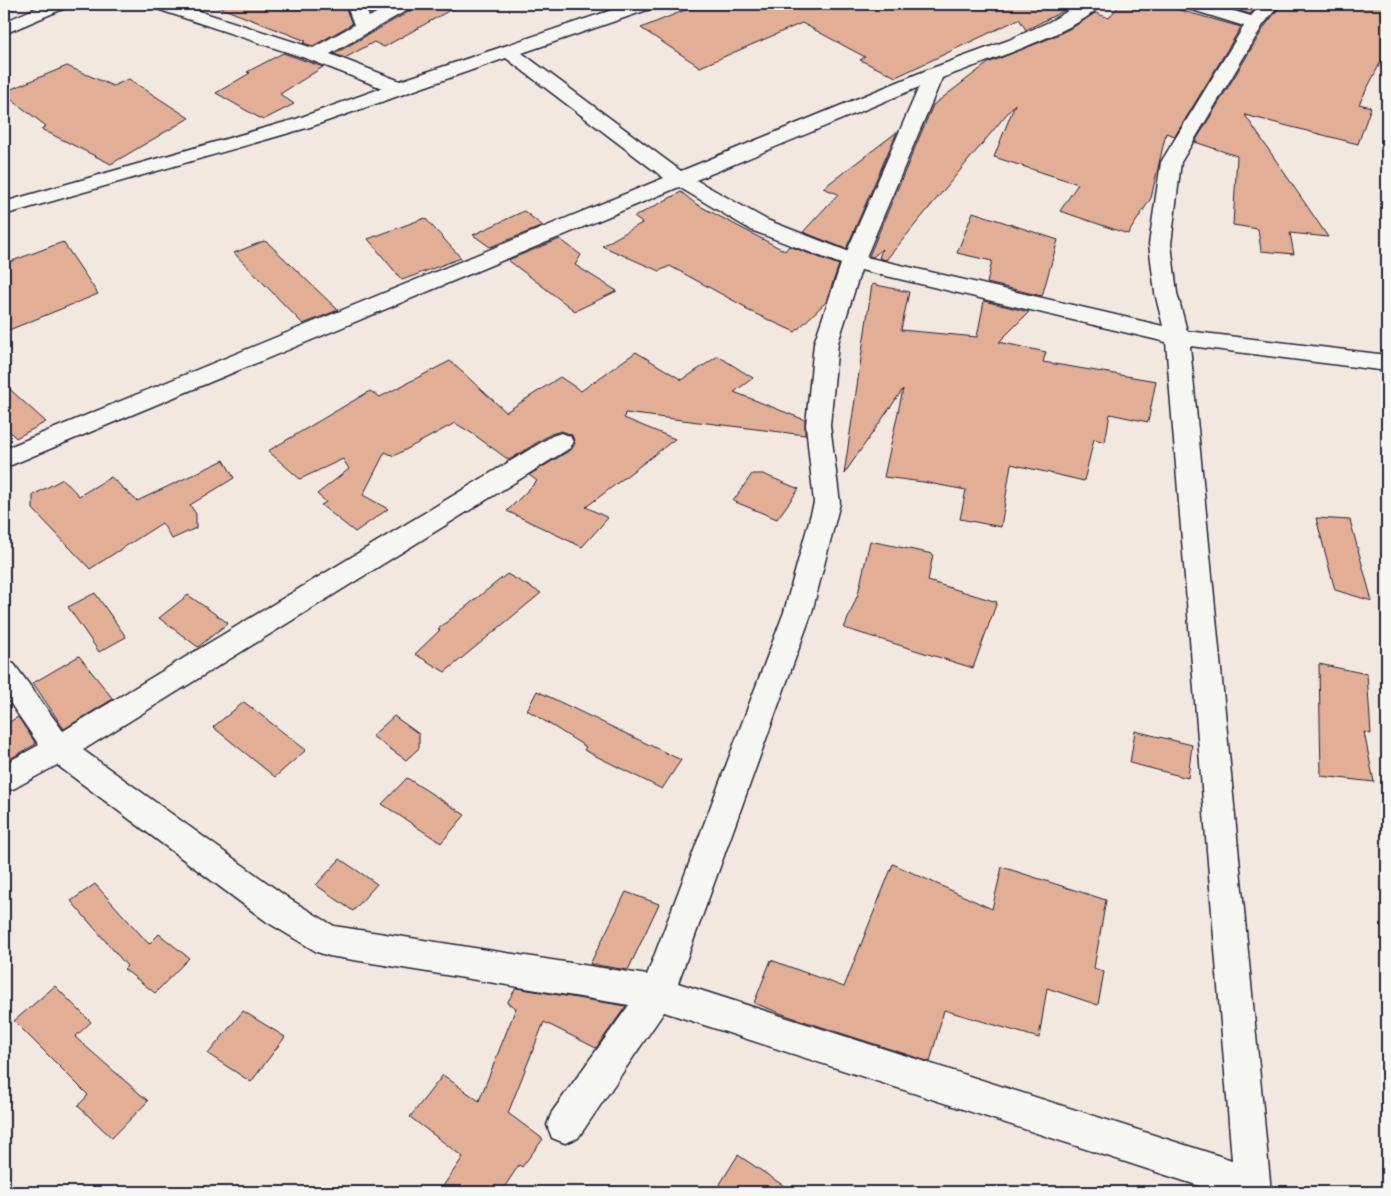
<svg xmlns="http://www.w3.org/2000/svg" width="1391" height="1196" font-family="'Gochi Hand',sans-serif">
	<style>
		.building { fill: #e2ae96; stroke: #22223b }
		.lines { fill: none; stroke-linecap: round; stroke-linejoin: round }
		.minor-casing { stroke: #22223b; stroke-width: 3 }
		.minor { fill: #f6f6f2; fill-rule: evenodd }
	</style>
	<rect width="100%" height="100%" fill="#f2e8e0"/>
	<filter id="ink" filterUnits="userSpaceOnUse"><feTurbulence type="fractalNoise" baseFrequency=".02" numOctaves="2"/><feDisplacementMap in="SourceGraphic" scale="10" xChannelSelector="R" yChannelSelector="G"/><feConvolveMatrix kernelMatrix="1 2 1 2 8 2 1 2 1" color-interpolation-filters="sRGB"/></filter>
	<g filter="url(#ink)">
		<g class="building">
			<path d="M217,4H344L352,24L313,46L303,43L306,41L216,6Z"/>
			<path d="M366,4H389L370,14Z"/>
			<path d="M416,4H461L384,47L374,42L345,58L334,54L412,10Z"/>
			<path d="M700,4H1073L1075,5L1026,30L1019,19L896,77L860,60L865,57L802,23L700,67L641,28Z"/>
			<path d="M1120,4H1158L1241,27L1175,136L1166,133L1151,198L1128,234L1060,211L1078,184L994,157L1015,104L886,260L879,258L882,249L873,257L869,256L933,105L988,63L1053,37L1075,26L1095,13L1109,18Z"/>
			<path d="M1218,4H1260L1250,14Z"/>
			<path d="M1282,4H1387V50L1359,104L1371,107L1358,144L1245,115L1328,237L1290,233L1294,254L1261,251L1258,229L1233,225L1237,156L1195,142L1265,26Z"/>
			<path d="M283,53L323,67L280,94L294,104L263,120L216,93L250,73L247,72Z"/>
			<path d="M67,66L113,86L129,79L189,118L111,164L41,129L46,126L4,94V92Z"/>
			<path d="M897,132L846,249L803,232L838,194L823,188Z"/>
			<path d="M681,192L696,204L785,251L789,246L839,265L826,302L795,332L745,309L747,308L670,266L659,271L602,246L642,223L634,217Z"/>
			<path d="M524,211L543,226L490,247L473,235Z"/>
			<path d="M973,212L1058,240L1042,296L987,283L992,261L957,253Z"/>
			<path d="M425,218L461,258L402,280L368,239Z"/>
			<path d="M560,239L581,255L575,265L617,291L575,311L508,260Z"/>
			<path d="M264,241L268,243L338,310L303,324L234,253Z"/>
			<path d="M63,242L98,294L4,332V264Z"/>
			<path d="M872,284L909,292L901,330L977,337L984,301L1029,312L999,342L1046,352L1043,362L1156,381L1148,422L1110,414L1105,442L1094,439L1084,481L1011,464L1001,527L960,519L966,490L923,482L884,477L903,389L844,474Z"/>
			<path d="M636,352L682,380L718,356L753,378L734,392L805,420V435L625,413L624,418L675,439L586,507L608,518L582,547L507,511L537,481L529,475L572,449L575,443L572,435L562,431L551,434L509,460L473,434L455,423L394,456L385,452L363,495L388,509L355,532L321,505L326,502L317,494L349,469L343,459L300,479L268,451L370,391L380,397L450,361L506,412L560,377L581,391Z"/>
			<path d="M4,384L46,422L16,438L4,426Z"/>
			<path d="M224,460L234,478L190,505L196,514V528L172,539L162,523L90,569L33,509V495L63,479L79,496L111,477L137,501Z"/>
			<path d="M752,474H763L799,489L777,519L733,501Z"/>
			<path d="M1316,518L1350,520L1372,601L1335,590Z"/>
			<path d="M870,541L933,554L928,581L997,602L973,668L844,628L858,594Z"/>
			<path d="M507,574L541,593L445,672L415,654L440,630L438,629Z"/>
			<path d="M95,593L126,637L99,652L68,607Z"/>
			<path d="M188,595L228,623L198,647L159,618Z"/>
			<path d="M79,656L113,699L64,729L33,683Z"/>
			<path d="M1319,664L1367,674L1371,734L1364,732L1374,782L1321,776Z"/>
			<path d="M537,691L681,760L662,789L584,750L586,747L527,710Z"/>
			<path d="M244,702L306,750L275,777L213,727Z"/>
			<path d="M394,716L419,734V748L406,760L372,736Z"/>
			<path d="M18,717L36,744L4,762V725Z"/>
			<path d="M1135,731L1192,745L1188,778L1130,763Z"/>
			<path d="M407,778L465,815L441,843L382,804Z"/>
			<path d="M340,859L377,884L353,911L316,885Z"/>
			<path d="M893,864L992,909L1002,867L1106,900L1094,968L1104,972L1098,1005L1047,988L1039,1038L944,1010L930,1062L788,1016L754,1003L771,960L844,987Z"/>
			<path d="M95,884L149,944L159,934L189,958L155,993L124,969L127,966L71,901Z"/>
			<path d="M626,892L659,904L628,970L590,964Z"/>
			<path d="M55,986L91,1022L75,1037L148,1101L112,1138L78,1106L88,1095L14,1021Z"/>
			<path d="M516,988L626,1006L596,1048L544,1022L508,1113L543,1139L522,1167L519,1165L501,1192H439L463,1157L410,1117L443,1075L479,1101L516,1008L507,1003Z"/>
			<path d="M243,1011L285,1037L251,1082L208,1054Z"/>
			<path d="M738,1155L793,1192H715Z"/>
		</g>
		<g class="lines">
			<g class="minor-casing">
				<g id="minor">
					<path d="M45,4H68L65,8L4,34V22Z"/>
					<path d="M151,4H177L313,48L354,25L346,4H364L369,17L392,4H414L411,8L330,54L400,81L630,4H656L653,8L522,53L681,171L927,70L1009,40L1049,22L1080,4H1101C1086,29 973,66 942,78L866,257L1163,326L1155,293L1149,244L1161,162L1244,26L1186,8L1183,4H1210L1251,16L1262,4H1280L1263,25L1181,162L1171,244L1177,293L1187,331L1387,355V371L1190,346L1271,1192H1218L664,1012L578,1138L565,1143L552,1138L547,1125L552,1112L629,1005L329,956L317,952L267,922L57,765L15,788L4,792V764L39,745L4,694V660L14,664L63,731L552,436L561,433L570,436L573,442L570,448L83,750L291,900L334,926L647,975L784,612L814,503L806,425L814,343L841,264L751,230L679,187L4,468V449L664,178L506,58L310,127L4,215V202L296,119L382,88L308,59L154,8ZM919,87L847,251L767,220L696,180ZM861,270L1166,342L1232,1160L678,983L812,612L840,503L830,425L838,343Z"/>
				</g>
			</g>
			<use href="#minor" class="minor"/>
		</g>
	</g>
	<rect width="1391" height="1196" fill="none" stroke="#f6f6f2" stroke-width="20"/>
	<rect x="10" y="10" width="1371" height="1176" fill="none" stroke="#22223b" stroke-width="2" filter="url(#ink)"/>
</svg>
